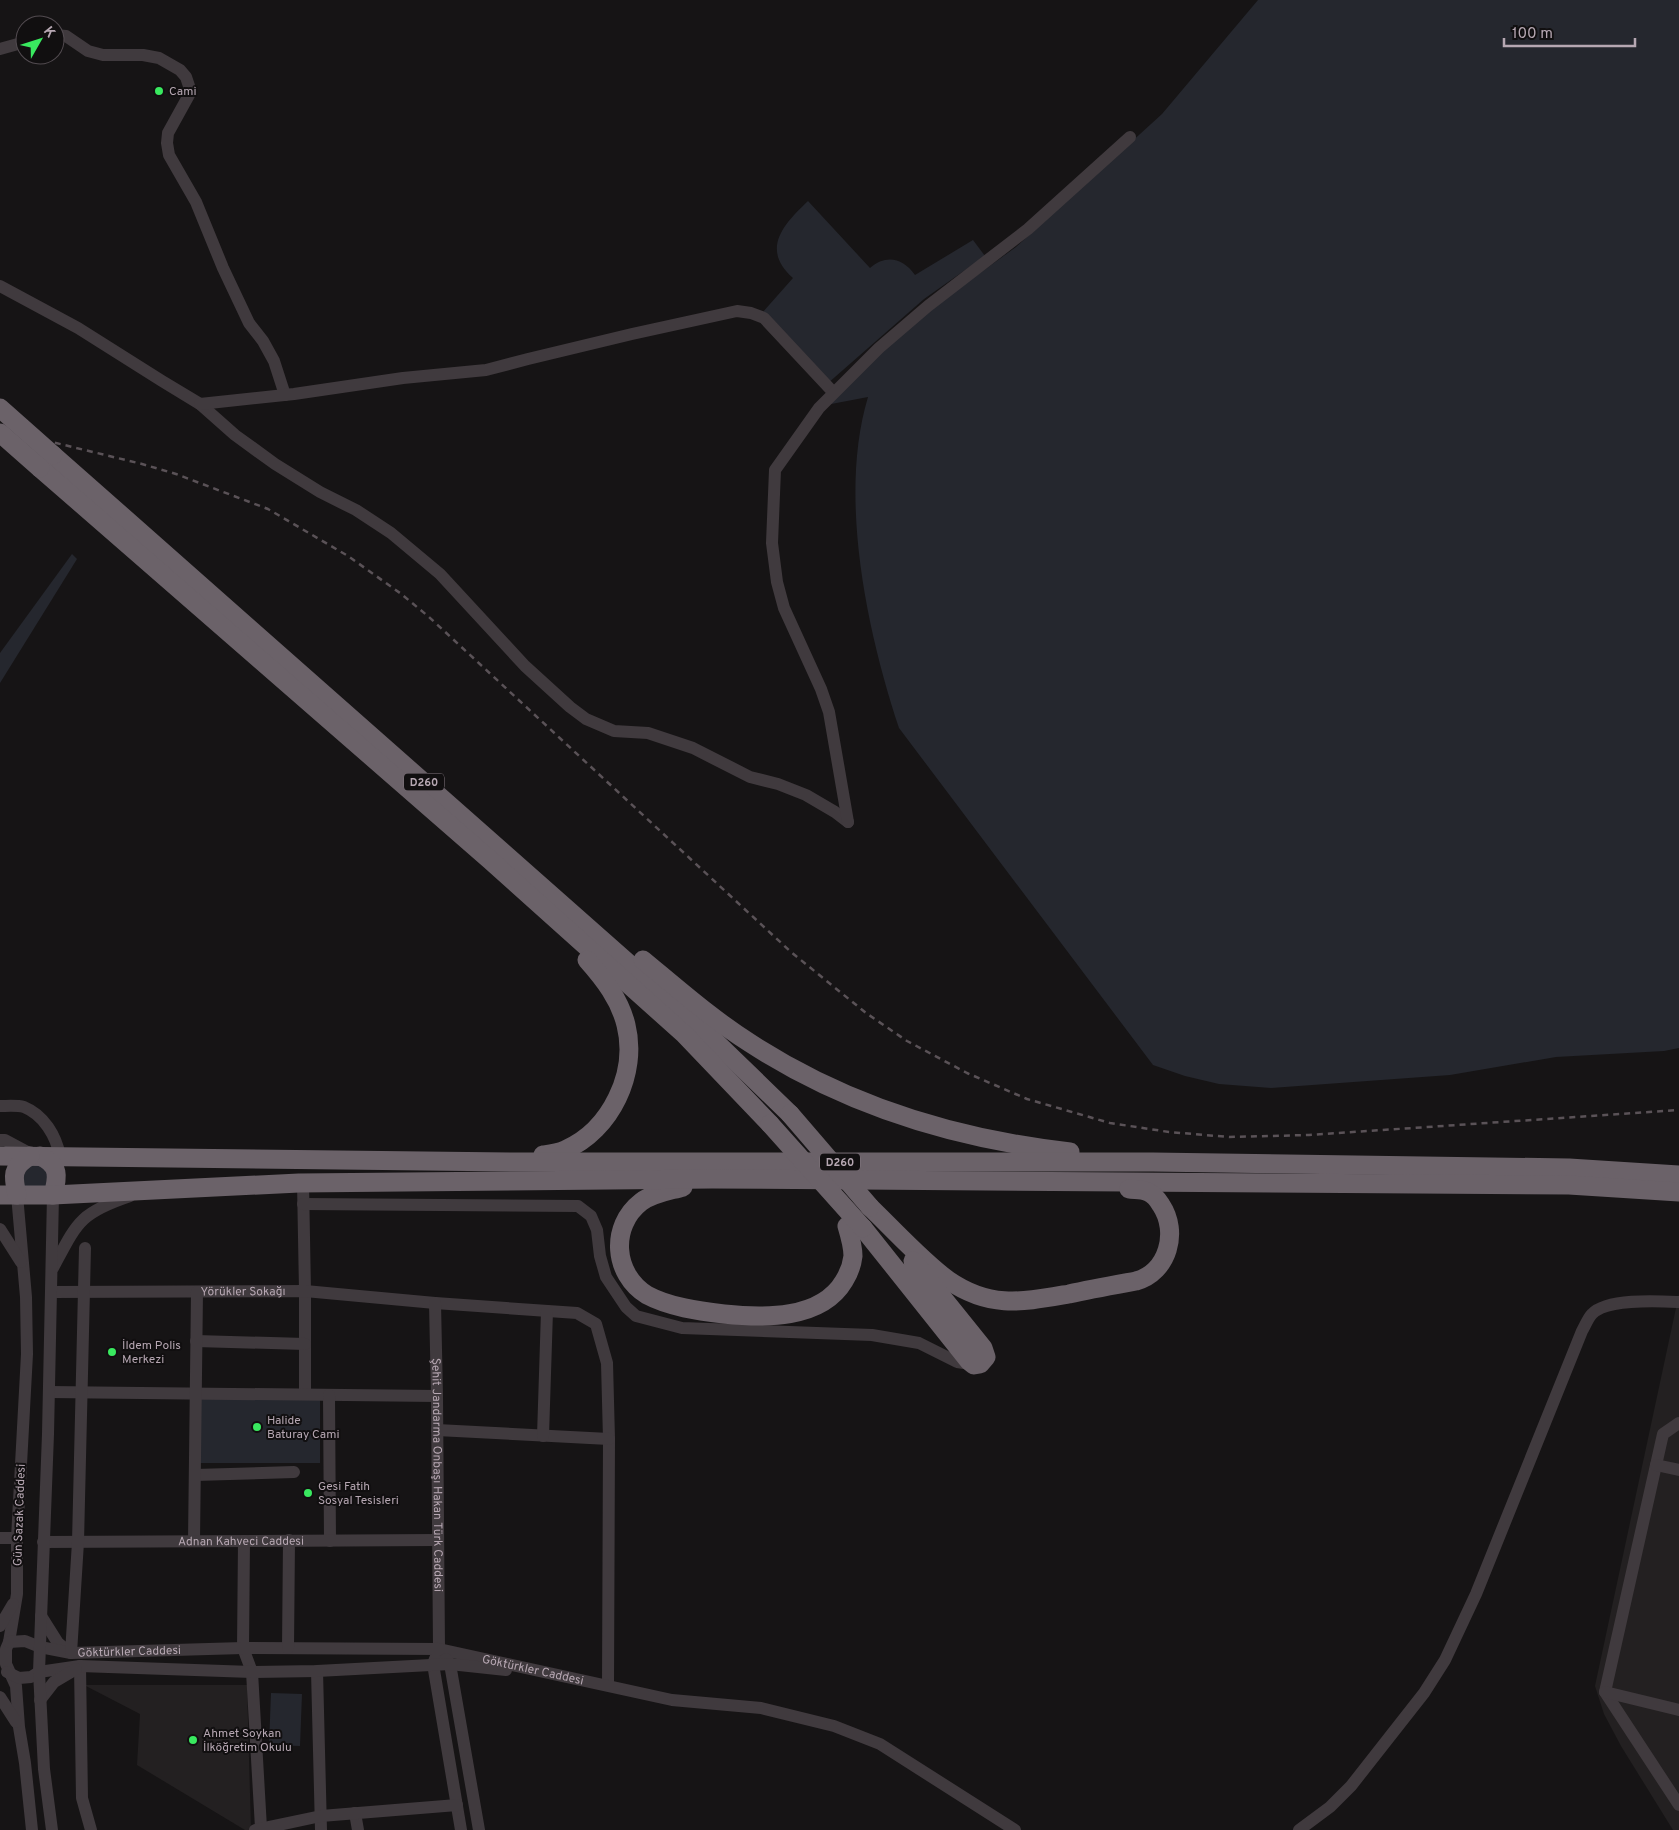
<svg xmlns="http://www.w3.org/2000/svg" width="1679" height="1830" font-family="Overpass,sans-serif">
	<style>
		.built { fill: #232021 }
		.green { fill: #25272e }
		.lines { fill: none; stroke-linecap: round; stroke-linejoin: round }
		.minor { stroke: #403a3e; stroke-width: 12 }
		.highway { stroke: #6b6269; stroke-width: 19 }
		.rail { stroke: #5a5257; stroke-width: 2.5; stroke-dasharray: 6 5; stroke-linecap: butt }
		.highway-bridge { stroke: #6b6269; stroke-width: 19 }
		.poi-dot { fill: #39e95f; stroke: #110f10; stroke-width: 2 }
		.labels { text-anchor: middle; stroke-width: 4; stroke-linejoin: round; paint-order: stroke }
		.shield { fill: #110f10; stroke: #847981; stroke-width: 1 }
		.shield-label { font-size: 11px; font-weight: bold; fill: #b6a7b2 }
		.poi-label { font-size: 12px; fill: #b6a7b2; stroke: #110f10; text-anchor: start }
		.street-label { font-size: 12px; fill: #b6a7b2; stroke: #110f10 }
	</style>
	<rect width="100%" height="100%" fill="#161415"/>
	<g class="built">
		<path d="M1679,1294V1830H1673L1621,1746L1604,1714L1595,1686Z"/>
		<path d="M84,1685H247L251,1830H245L137,1765L140,1714Z"/>
	</g>
	<g class="green">
		<path d="M1258,0H1679V1048L1664,1051L1556,1057L1450,1075L1271,1088L1219,1084L1185,1076L1153,1065L899,728C867,632 838,496 868,397L826,405L878,355L933,307L1016,247L1162,114Z"/>
		<path d="M808,201L870,268C886,254 903,258 915,275L973,240L985,256L924,299L827,384L762,313L793,278C760,249 784,224 808,201Z"/>
		<path d="M72,554L77,559L0,683V653Z"/>
		<path d="M38,1164L48,1173L47,1186H24L22,1177L29,1166Z"/>
		<rect x="199" y="1398" width="121" height="65"/>
		<path d="M271,1693L302,1694L300,1746L269,1745Z"/>
	</g>
	<g class="lines">
		<g class="minor">
			<path d="M55,35L66,36L88,51L103,55H143L159,58L180,70L186,77L189,86V95L168,133L167,143L169,155L196,202L223,268L249,323L263,341L274,361L285,395"/>
			<path d="M0,49L25,42"/>
			<path d="M0,286L78,328L162,381L200,404L235,435L275,464L320,492L356,510L391,533L440,574L525,666L570,707L586,719L614,731L648,733L693,748L750,777L778,784L806,795L835,812L848,822"/>
			<path d="M200,404L294,394L403,378L486,370L528,359L632,334L737,311L751,313L764,318L833,392"/>
			<path d="M848,822L829,712L821,689L784,608L777,582L772,543L775,470L819,408L879,348L928,306L1028,229L1130,137"/>
			<path d="M0,1106C7,1106 17,1105 24,1107C44,1115 56,1136 60,1156"/>
			<path d="M0,1140H5L33,1155"/>
			<path d="M303,1183L305,1291V1394"/>
			<path d="M17,1195L26,1297L27,1354L17,1538V1594L9,1642L6,1649V1664L16,1686L19,1727L25,1763L32,1830"/>
			<path d="M303,1204L578,1206L591,1216L597,1230L600,1256L606,1277L626,1307L636,1316L682,1328L872,1335L919,1343L957,1362L971,1364"/>
			<path d="M0,1229L21,1262"/>
			<path d="M53,1268C77,1223 79,1213 130,1196"/>
			<path id="s1" d="M51,1292L305,1291L435,1303L577,1313L596,1324L607,1363L609,1439L608,1685"/>
			<path id="s2" d="M435,1303L437,1396L439,1649L433,1664L461,1830"/>
			<path d="M196,1341L305,1344"/>
			<path d="M49,1392L437,1396"/>
			<path d="M329,1395L330,1541"/>
			<path d="M1679,1423L1663,1434L1605,1692L1679,1805"/>
			<path d="M437,1430L609,1439"/>
			<path d="M543,1436L547,1311"/>
			<path d="M1656,1465L1679,1470"/>
			<path d="M195,1475L294,1472"/>
			<path d="M0,1538H17"/>
			<path d="M194,1541L197,1292"/>
			<path d="M244,1541L243,1648L252,1672L261,1828"/>
			<path id="s3" d="M43,1542L438,1540"/>
			<path d="M41,1616L58,1643L69,1652"/>
			<path d="M0,1626L13,1604"/>
			<path id="s4" d="M9,1642L25,1641L40,1647L71,1653L243,1648L439,1649L672,1700L761,1708L834,1726L880,1744L1015,1830"/>
			<path d="M288,1648L289,1540"/>
			<path d="M71,1653L78,1542L85,1248"/>
			<path d="M446,1659L450,1664L479,1830"/>
			<path d="M80,1666L82,1798L91,1830"/>
			<path d="M317,1671L321,1830"/>
			<path d="M7,1672L19,1678L31,1677L39,1672L80,1666L252,1672L317,1671L450,1664L506,1670"/>
			<path d="M1605,1692L1679,1710"/>
			<path d="M0,1697L16,1722"/>
			<path d="M40,1700L54,1682L76,1669"/>
			<path d="M355,1813L358,1830"/>
			<path d="M52,1830L44,1769L39,1672L48,1434L53,1195"/>
			<path d="M255,1830L321,1816L457,1805"/>
			<path d="M1299,1830L1330,1807L1351,1786L1424,1693L1445,1660L1476,1594L1582,1331C1585,1326 1588,1318 1592,1314C1607,1298 1658,1301 1679,1302"/>
		</g>
		<g class="highway">
			<path d="M53,455L696,1023L790,1114"/>
			<path d="M40,468L490,860L684,1034L770,1124"/>
			<path d="M643,960C678,989 712,1019 750,1043C847,1106 956,1139 1070,1152"/>
			<path d="M543,1155C550,1154 558,1153 565,1150C611,1130 638,1073 626,1025C620,1000 604,979 587,960"/>
			<path d="M0,1156L517,1162H1153L1569,1168L1679,1175"/>
			<path d="M40,1156C60,1165 58,1177 53,1195"/>
			<path d="M683,1187C669,1191 653,1193 641,1202C610,1226 613,1274 647,1295C669,1307 699,1311 724,1314C763,1318 821,1320 844,1281C849,1273 852,1265 853,1256C853,1246 850,1236 847,1226"/>
			<path d="M0,1195H53L299,1183L712,1179L1569,1185L1679,1192"/>
			<path d="M17,1195C13,1177 11,1167 30,1156"/>
			<path d="M870,1207C894,1230 922,1261 948,1280C990,1309 1022,1302 1069,1294C1091,1289 1114,1285 1136,1281C1168,1272 1179,1232 1161,1205C1158,1200 1153,1194 1148,1192C1142,1189 1134,1190 1129,1189"/>
			<path d="M863,1228L969,1361L974,1365L980,1364L986,1357L983,1348L913,1261"/>
		</g>
		<path class="rail" d="M0,439L52,442L142,464L176,474L268,509L348,556L400,593L429,617L791,952L866,1013L907,1041L967,1073L1027,1099L1110,1123L1169,1132L1229,1137L1309,1135L1679,1110"/>
		<g class="highway-bridge">
			<path d="M0,408L53,455"/>
			<path d="M0,433L40,468"/>
			<path d="M790,1114L870,1207"/>
			<path d="M770,1124L863,1228"/>
		</g>
	</g>
	<g class="poi-dot">
		<circle cx="159" cy="91" r="5"/>
		<circle cx="112" cy="1352" r="5"/>
		<circle cx="257" cy="1427" r="5"/>
		<circle cx="308" cy="1493" r="5"/>
		<circle cx="193" cy="1740" r="5"/>
	</g>
	<g class="labels">
		<g class="shield">
			<rect x="404" y="773.5" width="40" height="17" rx="4"/>
			<rect x="820" y="1153.5" width="40" height="17" rx="4"/>
		</g>
		<g class="shield-label">
			<text x="424" y="786">D260</text>
			<text x="840" y="1166">D260</text>
		</g>
		<g class="poi-label">
			<text x="169" y="95">Cami</text>
			<text x="122" y="1349">İldem Polis<tspan x="122" dy="14">Merkezi</tspan></text>
			<text x="267" y="1424">Halide<tspan x="267" dy="14">Baturay Cami</tspan></text>
			<text x="318" y="1490">Gesi Fatih<tspan x="318" dy="14">Sosyal Tesisleri</tspan></text>
			<text x="203" y="1737">Ahmet Soykan<tspan x="203" dy="14">İlköğretim Okulu</tspan></text>
		</g>
		<g class="street-label">
			<text dy="4" stroke="none"><textPath href="#s1" startOffset="192">Yörükler Sokağı</textPath></text>
			<text dy="4" stroke="none"><textPath href="#s2" startOffset="172">Şehit Jandarma Onbaşı Hakan Türk Caddesi</textPath></text>
			<text transform="translate(19 1515) rotate(-88)" y="4">Gün Sazak Caddesi</text>
			<text dy="4" stroke="none"><textPath href="#s3" startOffset="198">Adnan Kahveci Caddesi</textPath></text>
			<text dy="4" stroke="none"><textPath href="#s4" startOffset="122">Göktürkler Caddesi</textPath></text>
			<text dy="4" stroke="none"><textPath href="#s4" startOffset="528">Göktürkler Caddesi</textPath></text>
		</g>
	</g>
	<g transform="translate(40 40) rotate(51)"><circle r="24" fill="#110f10" stroke="#534c51"/>
	<path d="M0-4L9 19L0 12L-9 19Z" fill="#39e95f"/>
	<text y="-8" font-size="14" font-weight="bold" text-anchor="middle" fill="#b6a7b2">K</text>
	</g>
	<path d="M1504 38v8h131v-8" fill="none" stroke="#b6a7b2" stroke-width="2.5"/>
	<text x="1512" y="38" font-size="15" fill="#b6a7b2" stroke="#110f10" stroke-width="4" paint-order="stroke">100 m</text>
</svg>
